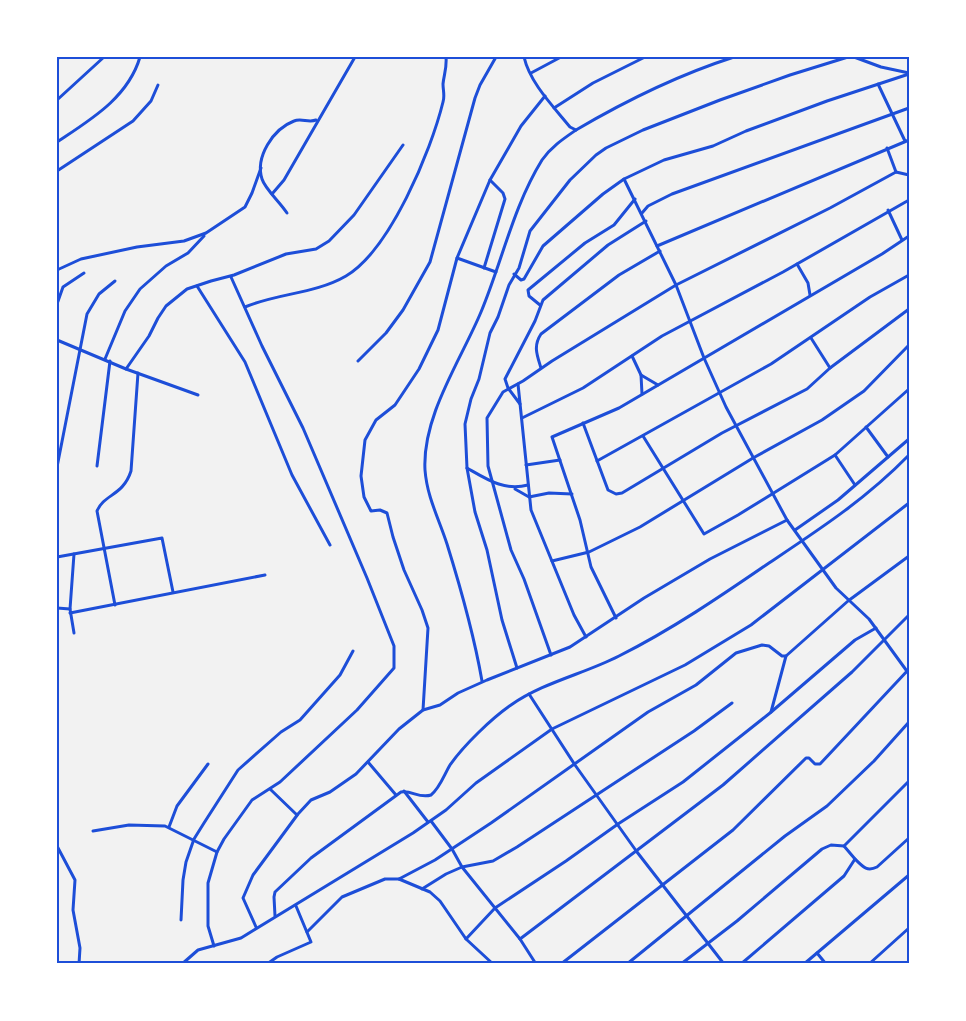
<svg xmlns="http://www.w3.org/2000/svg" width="966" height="1021" font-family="'Open Sans',sans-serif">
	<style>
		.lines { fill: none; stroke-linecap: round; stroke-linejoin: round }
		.minor { stroke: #1d4ed8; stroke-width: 3 }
		.neatline { fill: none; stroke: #1d4ed8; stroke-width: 2 }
	</style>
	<rect width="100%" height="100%" fill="#f2f2f2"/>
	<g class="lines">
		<g class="minor">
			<path d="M524,57C530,83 553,106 570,127L576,130C627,100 678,75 734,57"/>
			<path d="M854,57L881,67L909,73"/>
			<path d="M57,60L59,57"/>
			<path d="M531,73L561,57"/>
			<path d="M878,84L905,141"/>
			<path d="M57,100L104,57"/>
			<path d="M554,108L593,83L645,57"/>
			<path d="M57,142C90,120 128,98 140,57"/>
			<path d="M887,148L896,172"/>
			<path d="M57,171L133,121L151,101L158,85"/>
			<path d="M624,179L676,285L704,358L726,407L787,520L836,588L869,619L909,674"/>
			<path d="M272,194L284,180L355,57"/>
			<path d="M888,210L902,240"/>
			<path d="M287,213C280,202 265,189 262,179C255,157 273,129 294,121C301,118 309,123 316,120"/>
			<path d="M642,213L648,206L672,194L909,108"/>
			<path d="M657,246L909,140"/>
			<path d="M457,258L496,272"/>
			<path d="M797,264L808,283L810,295"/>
			<path d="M484,268L505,199L503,193L490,180"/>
			<path d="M57,270L81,259L137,247L184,241L206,233L245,207L252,193L261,168"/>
			<path d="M514,274L521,280L524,279L543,246L603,194L624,179L664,160L713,146L746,131L827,101L909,74"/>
			<path d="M197,286L245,362L292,475L330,545"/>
			<path d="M57,304L63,287L84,273"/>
			<path d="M540,305L529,296L528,290L585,243L614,225L635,199"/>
			<path d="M245,307C278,293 315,294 346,276C390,250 431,151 443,102C445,96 443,90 443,84C444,74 447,68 446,57"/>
			<path d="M811,338L830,368"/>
			<path d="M57,340L126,369L198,395"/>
			<path d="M632,356L641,375L642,394"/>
			<path d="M105,359L125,311L140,289L166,266L188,253L204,236"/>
			<path d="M358,361L386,333L403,310L430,262L475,98L480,85L496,57"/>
			<path d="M541,368C537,355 533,346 541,334L619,275L660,251"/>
			<path d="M126,369L149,336L158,318L166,306L187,289L211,281L234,275L286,254L316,249L329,241L354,215L403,145"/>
			<path d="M641,375L658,385"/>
			<path d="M518,384L531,510L574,615L586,637"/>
			<path d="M520,404L508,388L505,379L535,321L543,300L608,245L646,221"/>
			<path d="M522,418L583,388L662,336L783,272L909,200"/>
			<path d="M583,423L608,490L616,494L622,493L722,433L807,389L830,368L909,309"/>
			<path d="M866,427L888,457"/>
			<path d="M643,436L704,534L738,515L835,455L909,389"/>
			<path d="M835,455L855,485"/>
			<path d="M597,461L771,364L870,297L909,275"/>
			<path d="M526,465L560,460"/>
			<path d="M97,466L110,361"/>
			<path d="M57,467L87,314L99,294L115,281"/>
			<path d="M467,468C488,480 504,491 528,485"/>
			<path d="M515,489L529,497L549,493L572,494"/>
			<path d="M795,530L838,500L909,439"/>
			<path d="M74,554L70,609L74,633"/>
			<path d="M57,557L162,538L173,592"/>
			<path d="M552,561L589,552L640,527L753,458L822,420L864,391L909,345"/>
			<path d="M115,605L97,511C104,494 123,496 131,471L138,373"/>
			<path d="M57,608L70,609"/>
			<path d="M70,613L265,575"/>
			<path d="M616,618L591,567L580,520L552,437L619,408L882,254L909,236"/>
			<path d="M551,655L524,579L511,550L488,466L487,418L503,392L523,381L552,361L676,285L830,208L896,172L909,175"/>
			<path d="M517,668L502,620L487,550L475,512L467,468L465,424L471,399L479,379L490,333L498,317L509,285L519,268L530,231L570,180L596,155L606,148L643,130L720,100L790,75L848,57"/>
			<path d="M482,681C474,635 461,589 447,544C439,519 427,497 425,470C422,416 461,360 481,312C502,262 513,207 542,160C551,147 563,139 576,130"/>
			<path d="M529,694L575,765L637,852L724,964"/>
			<path d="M423,710L428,628L422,610L404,570L393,537L387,513L380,510L371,511L364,497L361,476L365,440L376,420L395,405L419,369L438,330L457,258L490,180L521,126L545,96"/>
			<path d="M771,712L786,656"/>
			<path d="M368,762L396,795"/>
			<path d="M270,789L297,815"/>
			<path d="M404,791L428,822"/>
			<path d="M431,821L452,849L462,867L520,939L536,964"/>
			<path d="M169,827L177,806L208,764"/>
			<path d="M93,831L129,825L165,826L217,852"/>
			<path d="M57,846L75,880L73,910L80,948L79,964"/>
			<path d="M855,859C863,867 867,872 877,867L909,838"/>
			<path d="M399,879L435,860L491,823L648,712L696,685L736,653L762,645L769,646L782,656H786L848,601L909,556"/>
			<path d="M422,889L446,874L462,867L493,861L517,847L694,731L732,703"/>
			<path d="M275,916L274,897L275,892L311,858L401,792C412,790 419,799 431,795C440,788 444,775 450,765C464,745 491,719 511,705C544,682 584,674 619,656C671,630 721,596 769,563C820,529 866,499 909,455"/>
			<path d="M181,920L183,880L186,862L194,839L204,823L238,770L281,732L300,720L340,675L353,651"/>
			<path d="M256,927L243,898L253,875L298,814L311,800L330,792L356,774L399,729L423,710L440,705L458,693L487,680L570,647L644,598L710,559L787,520"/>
			<path d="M307,932L342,897L385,879H399L430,892L440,901L466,939L493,964"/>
			<path d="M466,939L495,908L566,861L618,824L683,782L770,713L855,640L876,628"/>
			<path d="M520,939L723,785L852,672L909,615"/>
			<path d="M214,946L208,926V883L217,852L224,839L252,800L280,782L357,710L394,668V646L367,578L303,428L262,346L231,277"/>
			<path d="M817,953L826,964"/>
			<path d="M182,964L198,950L241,938L413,833L446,810L476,783L552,729L685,665L751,625L909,503"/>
			<path d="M267,964L277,957L311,942L296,906"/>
			<path d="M561,964L733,830L806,758H809L815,764H820L909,669"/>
			<path d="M627,964L785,836L827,806L874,761L909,722"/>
			<path d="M681,964L737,921L822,849L831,845L844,846"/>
			<path d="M741,964L844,876L855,859L844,846L909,781"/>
			<path d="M804,964L909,875"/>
			<path d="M869,964L909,928"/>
		</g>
	</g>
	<rect width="966" height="1021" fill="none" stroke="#ffffff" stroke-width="117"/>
	<rect x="58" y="58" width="850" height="904" class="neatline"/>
</svg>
